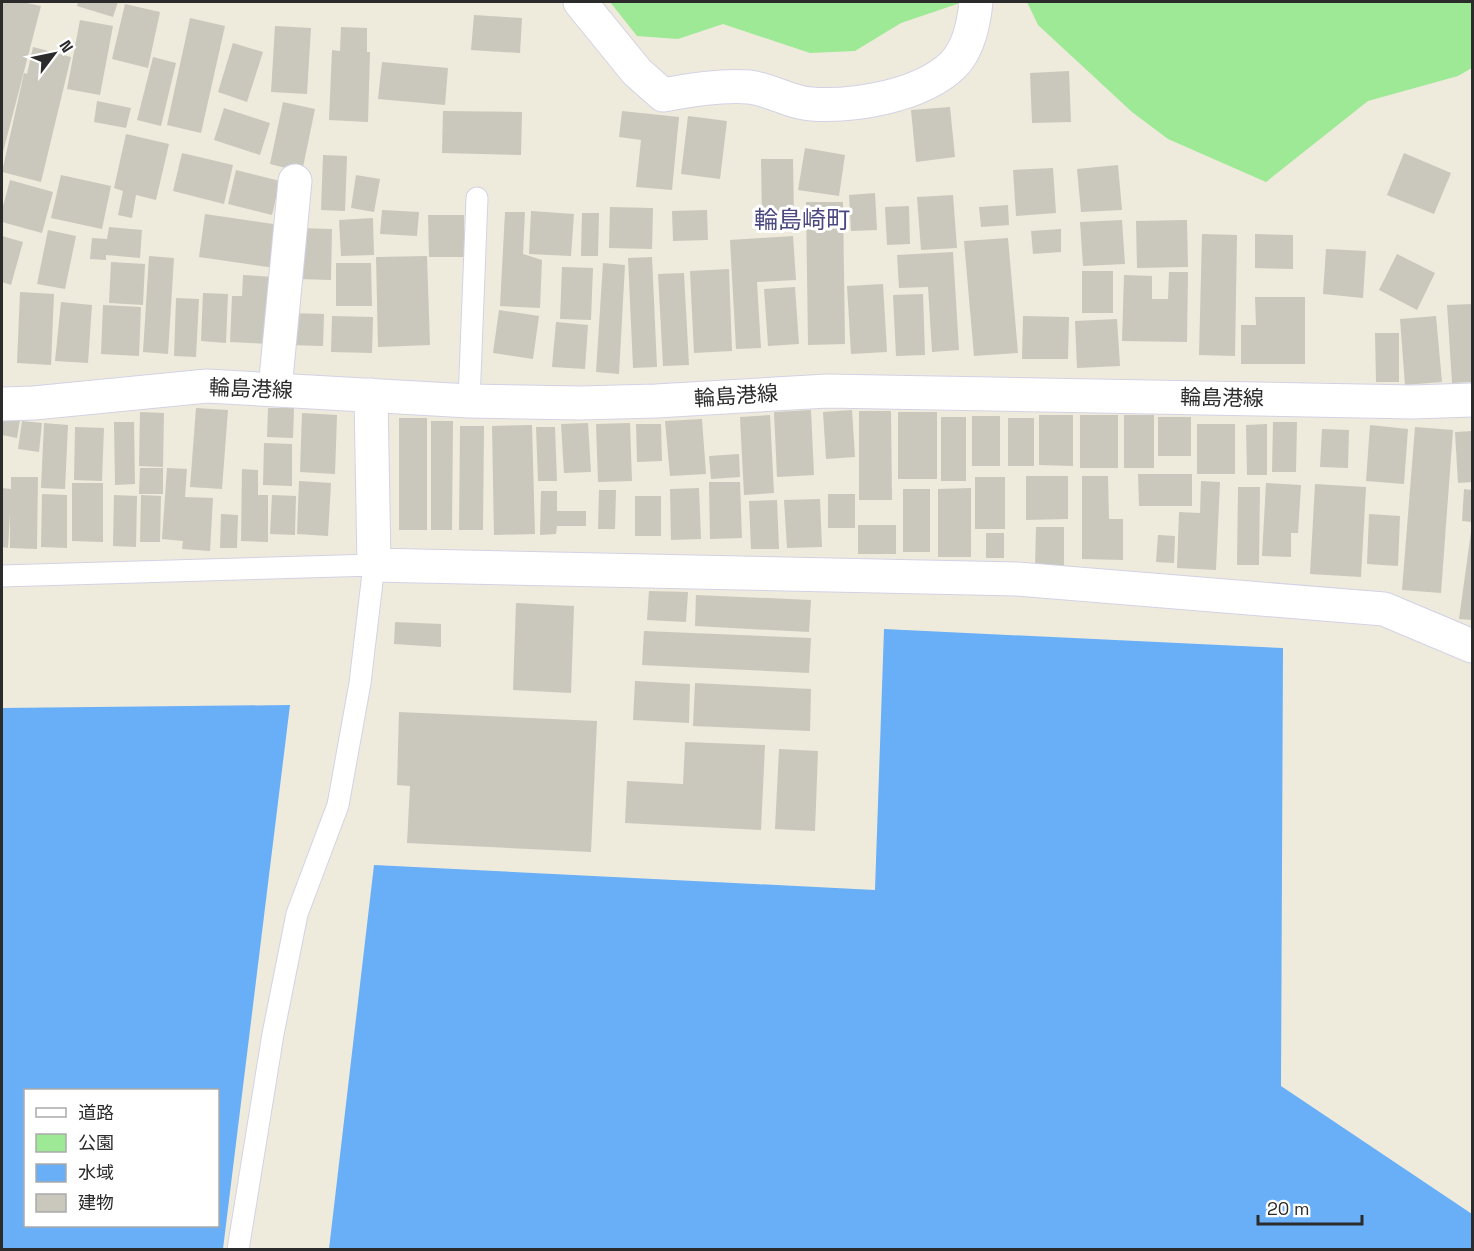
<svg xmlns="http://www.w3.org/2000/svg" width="1474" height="1251" font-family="'Space Grotesk','Noto Sans JP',sans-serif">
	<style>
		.green { fill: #9de995 }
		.water { fill: #68aff8; fill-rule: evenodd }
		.building { fill: #cac7bc }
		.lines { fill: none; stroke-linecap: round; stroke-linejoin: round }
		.service-casing { stroke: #d3d2e5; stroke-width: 23 }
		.minor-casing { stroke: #d3d2e5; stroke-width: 35 }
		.secondary-casing { stroke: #d3d2e5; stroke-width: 35 }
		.service { stroke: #fff; stroke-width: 21 }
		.minor { stroke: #fff; stroke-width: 33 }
		.secondary { stroke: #fff; stroke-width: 33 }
		.labels { text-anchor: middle; stroke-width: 6; stroke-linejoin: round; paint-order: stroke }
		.street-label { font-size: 21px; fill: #2b2b2b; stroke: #fff }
		.quarter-label { font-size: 24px; fill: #4b4880; stroke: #fff }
	</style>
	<rect width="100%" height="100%" fill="#eeebdd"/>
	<g class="green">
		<path d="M610,2H963L901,23L855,51L810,53L723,24L678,39L637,36Z"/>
		<path d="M1027,2H1472V68L1458,76L1368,101L1266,182L1168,139L1132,112L1038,25Z"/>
	</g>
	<g class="water">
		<path d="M884,629L1283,648L1281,1086L1472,1214V1249H329L374,865L875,890Z"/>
		<path d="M290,705L223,1249H2V708ZM26,1090H218V1226H26Z"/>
	</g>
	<g class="building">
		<path d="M2,2H22L41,6L2,156Z"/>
		<path d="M78,2H118L113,17L77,6Z"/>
		<path d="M125,4L160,12L148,68L112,59Z"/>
		<path d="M474,15L522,18L520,53L471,50Z"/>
		<path d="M190,18L225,26L201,133L167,125Z"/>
		<path d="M80,20L113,26L100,95L67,89Z"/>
		<path d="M275,26L311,28L307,94L271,92Z"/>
		<path d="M341,27L367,28V52H370L368,122L329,120L332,50L340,51Z"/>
		<path d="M233,43L263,52L247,102L218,92Z"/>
		<path d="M33,47L71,57L41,182L2,172L24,73L27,74Z"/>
		<path d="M153,57L176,63L161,126L137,120Z"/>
		<path d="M382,62L448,68L445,105L378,99Z"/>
		<path d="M1069,71L1071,122L1032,123L1030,73Z"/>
		<path d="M97,101L131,108L126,128L94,122Z"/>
		<path d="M283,102L315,109L302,172L270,164Z"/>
		<path d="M950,107L955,157L916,162L911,110Z"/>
		<path d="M224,108L270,123L260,155L214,140Z"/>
		<path d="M443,111L522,112L521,155L442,153Z"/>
		<path d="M622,111L679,117L672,190L636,187L641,140L619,137Z"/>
		<path d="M688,116L727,121L720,179L681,174Z"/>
		<path d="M126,134L169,144L156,200L136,195L132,218L118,215L123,191L114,188Z"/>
		<path d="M805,148L845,155L839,196L798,190Z"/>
		<path d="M182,153L233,165L224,204L173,191Z"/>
		<path d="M1404,153L1451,173L1434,214L1387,195Z"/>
		<path d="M323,155L347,156L345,211L321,210Z"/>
		<path d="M761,159H793L794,218L762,219Z"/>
		<path d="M1118,165L1122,210L1081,212L1077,169Z"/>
		<path d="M1053,168L1056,213L1016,216L1013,170Z"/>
		<path d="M236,170L280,181L272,215L228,204Z"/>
		<path d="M61,175L111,186L102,229L51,218Z"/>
		<path d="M356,175L380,179L374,212L351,208Z"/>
		<path d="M10,180L53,192L42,233L2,222V210Z"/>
		<path d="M875,193L877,230L851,231L849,195Z"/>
		<path d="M953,195L957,248L921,250L917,197Z"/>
		<path d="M806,202H843L845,344L808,345Z"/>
		<path d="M1008,205L1009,225L981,227L979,207Z"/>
		<path d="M909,206L910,244L887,245L885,207Z"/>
		<path d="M610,207L653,208L652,249L609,248Z"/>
		<path d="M382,210L419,212L417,236L380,234Z"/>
		<path d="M707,210L708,240L673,241L672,211Z"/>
		<path d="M531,211L574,214L571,256L529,254Z"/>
		<path d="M505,212H525L523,254L542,260L540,308L500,306Z"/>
		<path d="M582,213H599L598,256H581Z"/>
		<path d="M205,214L280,225L274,268L199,257Z"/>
		<path d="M428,215H464V257H429Z"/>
		<path d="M373,218L374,255L341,256L339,220Z"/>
		<path d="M1122,220L1125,264L1083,266L1080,222Z"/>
		<path d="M1187,220L1188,267L1137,268L1136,221Z"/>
		<path d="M109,227L142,230L140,258L106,255V260L90,259L92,238L107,239Z"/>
		<path d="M298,228L332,229L331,280L297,279Z"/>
		<path d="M1061,229V252L1033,254L1031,231Z"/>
		<path d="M48,230L76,236L65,289L37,284Z"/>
		<path d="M1202,234L1237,235L1235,356L1199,355Z"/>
		<path d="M1255,234L1293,235V269L1255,268Z"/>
		<path d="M2,236L23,242L11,285L2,282Z"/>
		<path d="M793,236L796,280L757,282L761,348L736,349L730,240Z"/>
		<path d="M1008,238L1018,353L974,356L964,241Z"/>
		<path d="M1326,249L1366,251L1363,298L1323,294Z"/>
		<path d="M953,252L959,350L932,352L928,287L899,288L897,255Z"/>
		<path d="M1397,254L1435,273L1417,310L1379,290Z"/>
		<path d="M149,256L174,258L168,354L143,352Z"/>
		<path d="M427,256L430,345L378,347L376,257Z"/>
		<path d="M652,257L657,367L633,368L628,258Z"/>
		<path d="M111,262L145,264L143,305L109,303Z"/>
		<path d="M336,263H371L372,306H336Z"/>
		<path d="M603,263L625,265L619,374L596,372Z"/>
		<path d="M562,267L593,268L591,320L560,319Z"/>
		<path d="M729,269L732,351L694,353L690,271Z"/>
		<rect x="1082" y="271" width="31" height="42"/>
		<path d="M1169,272H1188L1187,342L1122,341L1124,275L1152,276V299H1168Z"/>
		<path d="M684,273L689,365L663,366L658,274Z"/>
		<path d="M243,275L275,277L272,344L230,342L232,296H242Z"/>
		<path d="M883,284L887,352L851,354L847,286Z"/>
		<path d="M795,287L799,344L768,346L764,289Z"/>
		<path d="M20,292L54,294L51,365L17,363Z"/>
		<path d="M203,293L228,294L226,343L201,341Z"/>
		<path d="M923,294L925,355L896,356L893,295Z"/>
		<path d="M1255,297H1305V364H1241V325H1256Z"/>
		<path d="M176,298L199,299L196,357L174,356Z"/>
		<path d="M61,302L92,305L88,363L55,361Z"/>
		<path d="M1472,304V382L1452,383L1447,305Z"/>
		<path d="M103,305L141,307L139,356L101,354Z"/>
		<path d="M499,310L539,316L533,359L493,353Z"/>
		<path d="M288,313L324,314L323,346L287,345Z"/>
		<path d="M332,316L373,317L372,353L331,352Z"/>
		<path d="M1023,316L1069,317L1068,359H1022Z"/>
		<path d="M1436,316L1442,382L1405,385L1400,319Z"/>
		<path d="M1117,319L1120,366L1077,368L1075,321Z"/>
		<path d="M556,322L588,325L585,369L552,367Z"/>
		<path d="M1375,333H1399V382H1376Z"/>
		<path d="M196,408L228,410L222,489L190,487Z"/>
		<path d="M268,408H294L293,438L267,437Z"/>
		<path d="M811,410L814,475L777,477L774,412Z"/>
		<path d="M852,410L855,457L826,459L823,412Z"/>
		<path d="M859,411H891L892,500H859Z"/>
		<path d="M140,412L164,413L163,467L139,466Z"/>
		<rect x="898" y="412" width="39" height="67"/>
		<path d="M302,413L337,415L335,474L300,472Z"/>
		<path d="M770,415L774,493L744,495L740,417Z"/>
		<path d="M1039,415H1073V466L1039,465Z"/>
		<rect x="1080" y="415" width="38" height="53"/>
		<rect x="1124" y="415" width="30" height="53"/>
		<rect x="972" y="416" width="28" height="50"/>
		<rect x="941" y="417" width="25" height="64"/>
		<rect x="1158" y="417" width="33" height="39"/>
		<path d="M2,418L20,420L17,438L2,435Z"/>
		<rect x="399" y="418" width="28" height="112"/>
		<rect x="1008" y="418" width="26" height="48"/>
		<path d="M702,419L706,474L670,476L665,421Z"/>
		<path d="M22,421L42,423L39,452L18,449Z"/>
		<path d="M431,421H453L452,530H431Z"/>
		<path d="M114,422H134L135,484L115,485Z"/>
		<path d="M1273,422H1297L1296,472H1272Z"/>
		<path d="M44,423L68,425L65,489L41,488Z"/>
		<path d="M588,423L591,472L564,473L561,424Z"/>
		<path d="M630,423L632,481L598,482L596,424Z"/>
		<path d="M636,424H661L662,461L637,462Z"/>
		<rect x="1197" y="424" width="38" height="50"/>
		<path d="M1267,424V475H1247L1246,425Z"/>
		<path d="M532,425L535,534L494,535L492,426Z"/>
		<path d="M1370,425L1408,429L1404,484L1366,481Z"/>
		<path d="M460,426H484L483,530H459Z"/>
		<path d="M75,427L104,428L102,481L74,480Z"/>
		<path d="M536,427H555L557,481H538Z"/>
		<path d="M1415,427L1453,430L1441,593L1402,590Z"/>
		<path d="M1322,429L1349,430L1348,468L1320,467Z"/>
		<path d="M1472,431V482L1458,483L1455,432Z"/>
		<path d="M264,443L292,444V486L263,485Z"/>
		<path d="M739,454L740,477L711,479L709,456Z"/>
		<path d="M140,468H163V494H139Z"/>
		<path d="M167,468L187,469L185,497L213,498L210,551L182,549L183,541L162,539Z"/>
		<path d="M242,469L258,470V495H268V542L241,541Z"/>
		<path d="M1138,474H1192V506H1139Z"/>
		<path d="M1026,476H1068V519L1026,520Z"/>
		<path d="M1082,476H1108L1109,519H1123V560L1082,559Z"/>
		<path d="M11,477H38L37,549L10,548V514L8,548L2,547V488L11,489Z"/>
		<rect x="975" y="477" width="30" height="52"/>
		<path d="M299,481L331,483L328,536L297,534Z"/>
		<path d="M1201,481L1220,482L1216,570L1177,568L1179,512L1200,513Z"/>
		<path d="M709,482H740L742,538L710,539Z"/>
		<path d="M72,483H103V542L72,541Z"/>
		<path d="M1266,483L1301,485L1298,533H1291V557L1262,556Z"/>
		<path d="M1315,484L1366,487L1361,577L1310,574Z"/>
		<path d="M1238,487H1260L1259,565H1237Z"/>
		<path d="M699,488L701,539L671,540L670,489Z"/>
		<path d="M971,488V557H938V489Z"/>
		<rect x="903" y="489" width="27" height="63"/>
		<path d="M1464,489L1472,490V522L1462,521Z"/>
		<path d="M599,490H616L615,529H598Z"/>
		<path d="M541,491H557V511H586V526H557L556,534L540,535Z"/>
		<path d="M42,494L67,495V548L41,547Z"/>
		<rect x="828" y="494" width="27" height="34"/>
		<path d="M114,495L137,496L136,547L113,546Z"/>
		<path d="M141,495L161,496L160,542H140Z"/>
		<path d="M272,495L296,496L295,535L270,534Z"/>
		<rect x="635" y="496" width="26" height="40"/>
		<path d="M820,499L822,547L787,548L784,500Z"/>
		<path d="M777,500L779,549H751L749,501Z"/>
		<path d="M221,514L238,515L237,548H220Z"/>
		<path d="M1369,514L1400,516L1398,566L1367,564Z"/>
		<rect x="858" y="525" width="38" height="29"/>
		<path d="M1036,527H1064V567H1035Z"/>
		<path d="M1471,532H1472V620L1459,619Z"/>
		<rect x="986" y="533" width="18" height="25"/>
		<path d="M1158,535L1175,536L1174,563L1156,562Z"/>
		<path d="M649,591L688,592L686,622L647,620Z"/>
		<path d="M696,595L811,600L809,632L695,626Z"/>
		<path d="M516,603L574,606L571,693L513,690Z"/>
		<path d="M395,622L441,624V647L394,644Z"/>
		<path d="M644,631L811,638L809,673L642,665Z"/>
		<path d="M635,681L690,684L689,723L633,720Z"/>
		<path d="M695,683L811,689L810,731L693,726Z"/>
		<path d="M399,712L597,721L591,852L407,843L410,786L397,785Z"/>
		<path d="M685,742L765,745L761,830L625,823L627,781L683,784Z"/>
		<path d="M779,749L818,751L815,831L775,829Z"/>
	</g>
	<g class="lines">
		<g class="service-casing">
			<g id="service">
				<path d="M469,401L477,198"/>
				<path d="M2,576L374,565L360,683L338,805L297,914L273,1034L238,1250"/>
			</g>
		</g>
		<g class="minor-casing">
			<g id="minor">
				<path d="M580,2L637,72L663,95C691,90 720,85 749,87C770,89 790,103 811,104C854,107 921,96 953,65C969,49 974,22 976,2"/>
				<path d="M275,389L295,181"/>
				<path d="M371,395L374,565L1017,579L1384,609L1472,646"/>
			</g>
		</g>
		<g class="secondary-casing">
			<path id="secondary" d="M2,404L34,403L207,386L469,401L580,403L656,401L827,391L1413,402L1472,400"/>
		</g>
		<use href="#service" class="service"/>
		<use href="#minor" class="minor"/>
		<use href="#secondary" class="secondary"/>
	</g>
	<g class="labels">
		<g class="street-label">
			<text transform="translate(251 389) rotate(2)" y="7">輪島港線</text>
			<text transform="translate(736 396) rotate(-4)" y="7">輪島港線</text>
			<text transform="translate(1222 398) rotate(1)" y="7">輪島港線</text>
		</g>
		<g class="quarter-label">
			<text x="802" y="228">輪島崎町</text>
		</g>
	</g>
	<rect width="1474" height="1251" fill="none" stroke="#2b2b2b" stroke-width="6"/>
	<rect x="24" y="1089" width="195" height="138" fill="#ffffff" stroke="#aaaaaa" stroke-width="1.5"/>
	<rect x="36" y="1108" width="30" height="9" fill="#ffffff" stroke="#aaaaaa" stroke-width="1.5"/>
	<text x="78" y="1119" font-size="18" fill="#2b2b2b">道路</text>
	<rect x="36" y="1134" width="30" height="18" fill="#9de995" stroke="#aaaaaa" stroke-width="1.5"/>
	<text x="78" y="1149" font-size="18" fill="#2b2b2b">公園</text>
	<rect x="36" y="1164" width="30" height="18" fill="#68aff8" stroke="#aaaaaa" stroke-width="1.5"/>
	<text x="78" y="1179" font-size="18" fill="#2b2b2b">水域</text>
	<rect x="36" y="1194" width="30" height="18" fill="#cac7bc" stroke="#aaaaaa" stroke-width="1.5"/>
	<text x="78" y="1209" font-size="18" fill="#2b2b2b">建物</text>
	<g transform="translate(54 54) rotate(58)" stroke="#ffffff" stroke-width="4.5" paint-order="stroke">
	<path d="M0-4.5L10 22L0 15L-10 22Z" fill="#2b2b2b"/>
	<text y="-9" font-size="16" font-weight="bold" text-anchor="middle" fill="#2b2b2b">N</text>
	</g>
	<path d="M1258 1215v9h104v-9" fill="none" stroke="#2b2b2b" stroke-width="3"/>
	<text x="1267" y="1215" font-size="18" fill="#2b2b2b" stroke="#ffffff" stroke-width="4.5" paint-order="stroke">20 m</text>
</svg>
